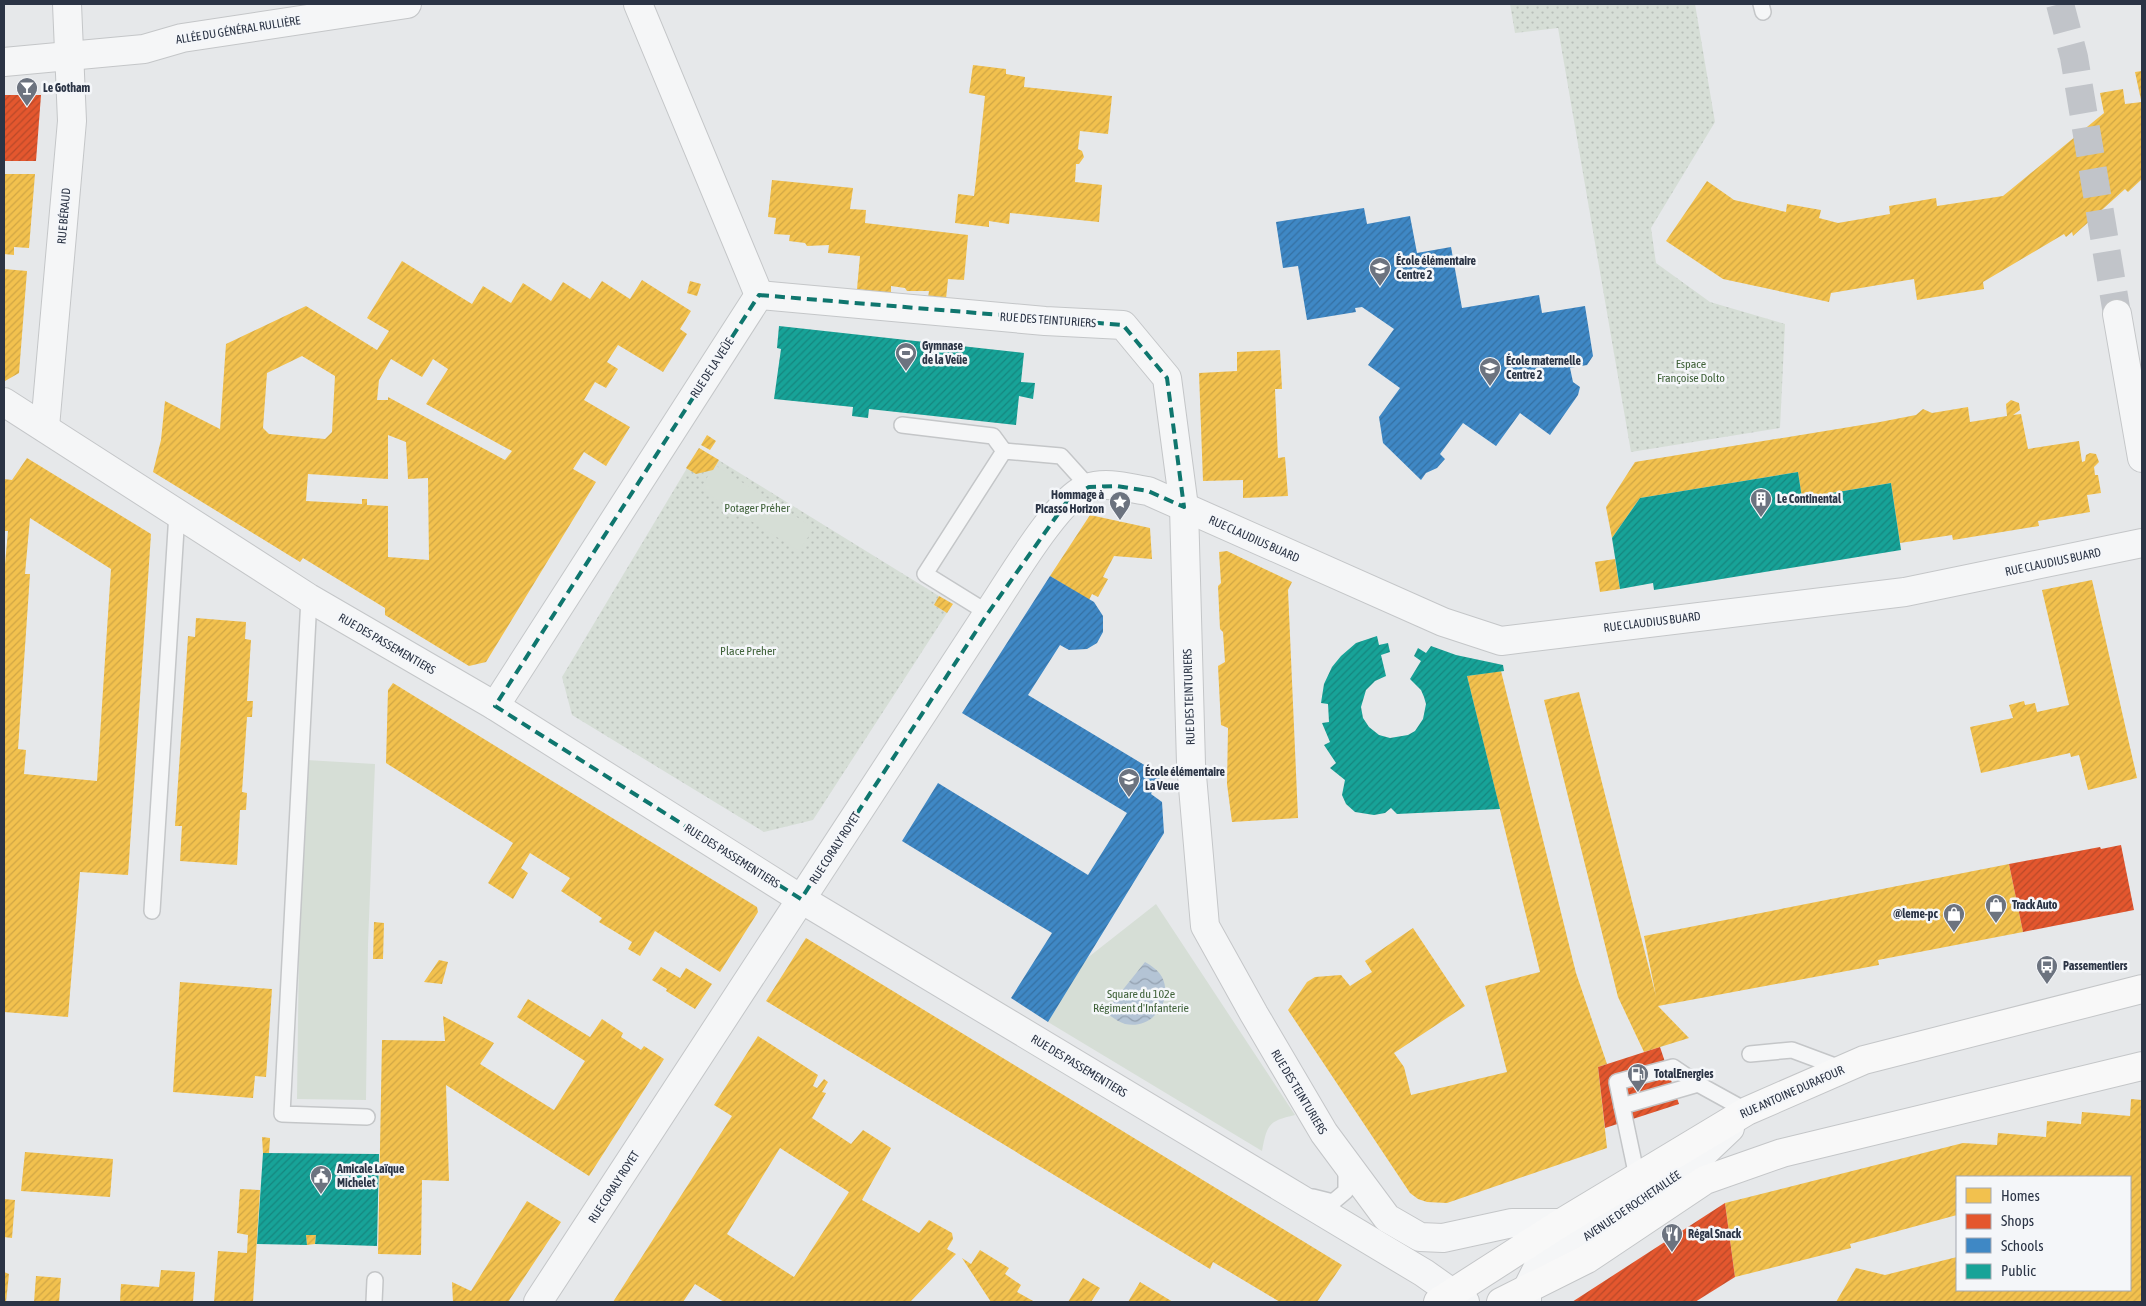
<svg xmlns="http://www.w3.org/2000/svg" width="2146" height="1306" font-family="'Asap Condensed',sans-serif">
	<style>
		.park { fill: url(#park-dots) }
		.garden { fill: #d6ded6 }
		.water { fill: url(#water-waves) }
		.homes { fill: url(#homes-hatch); fill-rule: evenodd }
		.shops { fill: url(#shops-hatch) }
		.schools { fill: url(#schools-hatch) }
		.public { fill: url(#public-hatch) }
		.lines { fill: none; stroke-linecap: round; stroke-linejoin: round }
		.street-tunnel { stroke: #c1c4c9; stroke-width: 28; stroke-dasharray: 28 14; stroke-linecap: butt }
		.lane-casing { stroke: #c4c6c8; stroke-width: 18 }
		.street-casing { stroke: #c4c6c8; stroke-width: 30 }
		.secondary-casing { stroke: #c4c6c8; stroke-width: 30 }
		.lane { stroke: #f5f6f7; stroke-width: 15 }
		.street { stroke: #f5f6f7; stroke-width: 28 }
		.secondary { stroke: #f8f8f8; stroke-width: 28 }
		.marked { fill: none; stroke: #0f766e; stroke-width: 4; stroke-dasharray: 10 6; stroke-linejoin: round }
		.labels { text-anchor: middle; stroke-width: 5; stroke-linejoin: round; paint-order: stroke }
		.street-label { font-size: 12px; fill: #2b3445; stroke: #f4f6f9 }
		.poi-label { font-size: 12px; font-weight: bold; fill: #2b3445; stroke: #f4f6f9; text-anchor: start }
		.park-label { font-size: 12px; fill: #3f6138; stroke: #f4f6f9 }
	</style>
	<defs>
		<pattern id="park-dots" width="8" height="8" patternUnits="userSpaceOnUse" patternTransform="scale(1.25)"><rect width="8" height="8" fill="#d6ded6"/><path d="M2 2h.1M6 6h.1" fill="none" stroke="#b8bfb9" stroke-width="1.8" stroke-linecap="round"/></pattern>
		<pattern id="water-waves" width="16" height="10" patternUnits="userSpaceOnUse" patternTransform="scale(1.25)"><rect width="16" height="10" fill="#b4c4d5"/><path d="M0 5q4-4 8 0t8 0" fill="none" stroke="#93a0af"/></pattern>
		<pattern id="homes-hatch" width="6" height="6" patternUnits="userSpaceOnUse" patternTransform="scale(1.25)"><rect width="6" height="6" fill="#f2c14e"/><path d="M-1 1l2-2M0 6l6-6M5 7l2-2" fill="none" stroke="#d0a645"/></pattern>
		<pattern id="shops-hatch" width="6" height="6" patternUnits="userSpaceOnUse" patternTransform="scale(1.25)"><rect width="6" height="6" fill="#e4572e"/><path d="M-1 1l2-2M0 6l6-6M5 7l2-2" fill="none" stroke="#b94929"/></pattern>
		<pattern id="schools-hatch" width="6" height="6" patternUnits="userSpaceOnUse" patternTransform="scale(1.25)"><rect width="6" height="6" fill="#3f88c5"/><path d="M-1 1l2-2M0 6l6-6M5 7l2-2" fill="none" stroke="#3570a2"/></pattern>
		<pattern id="public-hatch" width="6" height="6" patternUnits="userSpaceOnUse" patternTransform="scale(1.25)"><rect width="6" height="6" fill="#17a398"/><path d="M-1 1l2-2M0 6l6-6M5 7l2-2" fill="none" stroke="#15867e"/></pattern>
	</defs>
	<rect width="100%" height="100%" fill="#e6e8ea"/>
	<g class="park">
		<path d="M1510,4H1695L1715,122L1651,228L1656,263L1710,302L1785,324L1780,428L1631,452L1558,28L1515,33Z"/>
		<path d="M699,448L939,596L934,605L947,613L813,820L764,832L572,715L562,677Z"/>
	</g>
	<g class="garden">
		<path d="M715,465L814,528L799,551L700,489Z"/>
		<path d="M306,760L375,764L368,944L366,1100L297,1099L299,944Z"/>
		<path d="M1156,904L1295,1115C1268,1121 1267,1125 1262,1151L1048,1022L1086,959Z"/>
	</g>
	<path class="water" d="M1145,962C1152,966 1158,970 1162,977C1174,1001 1152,1030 1125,1024C1118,1022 1111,1016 1105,1012Z"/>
	<g class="homes">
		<path d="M973,65L1006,69V74L1025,77L1024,87L1112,96L1108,134L1080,131L1078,149L1082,151L1084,157L1079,164H1076L1075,182L1102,185L1099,222L1010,213L1009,224L989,221V227L955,223L958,194L974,196L976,180L985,96L969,93Z"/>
		<path d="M2142,71V100H2141L2135,72Z"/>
		<path d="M2123,89L2125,104L2142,102V179L2128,192L2125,189L2073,236L2072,232L2066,237L2064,234L1983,282L1984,289L1917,300L1914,279L1831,293L1829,302L1723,279L1666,241L1707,181L1734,200L1786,212L1787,204L1821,210L1819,218L1838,223L1890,214L1889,206L1936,198L1937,206L2003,196L2104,113L2100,93Z"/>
		<path d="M4,174H35L29,248L14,247V255L4,254Z"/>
		<path d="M772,180L853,188L850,209L866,210L865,223L968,235L964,280L948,279L946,299L928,298L929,291H907L905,288L891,286V294L857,289L860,256L828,253L829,245L807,246L805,243L789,241L790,235L774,234L776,218L768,217Z"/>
		<path d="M402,261L472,304L483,286L511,303L523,283L551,301L563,282L590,299L602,281L630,299L642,280L691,311L680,329L687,334L663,372L618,345L607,362L618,369L606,388L595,382L584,400L630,427L606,466L584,452L573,469L596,482L486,662L469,666L385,615V608L303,558L300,562L153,472L161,440L165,401L220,429L226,344L306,306L377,350L389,331L367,318ZM302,356L335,376L332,432L325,439L269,434L263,428L267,373ZM391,359L422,377L433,359L448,369L426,404L512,451L505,460L388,397V400H377L379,380ZM388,435L406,442L408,479L428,478L429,560L388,557V506L367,505V499H362V504L306,501L308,474L388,479Z"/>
		<path d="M4,269L27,271L19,373L5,381Z"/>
		<path d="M690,281L701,284L697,296L687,293Z"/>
		<path d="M1280,350L1282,389H1275L1278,458L1285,457L1288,496L1243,498V480L1203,481L1199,373L1237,371V352Z"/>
		<path d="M2011,400L2019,403L2020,410L2013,415L2021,414L2028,449L2079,441L2082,462L2085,461L2086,455L2090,453L2096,454L2099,462L2094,467L2095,475H2098L2101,493L2087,495L2090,512L2038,521L2039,526L1953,540L1952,535L1900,543L1891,483L1802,498L1798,472L1640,498L1612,538L1606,507L1635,462L1880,422L1916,415L1923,409L1932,413L1968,407L1970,422L2007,416L2006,404Z"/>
		<path d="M707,435L716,441L710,450L701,445Z"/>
		<path d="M699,448L719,460L713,470L696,474L686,468Z"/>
		<path d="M27,458L151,534L128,875L80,872L68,1017L4,1012V575L8,531H4V479L12,480ZM30,518L111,569L97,781L24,774L26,750L18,749L30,574H25Z"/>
		<path d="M1090,515L1150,528L1152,559L1114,556L1103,577L1108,579L1098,597L1092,594L1089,600L1050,576Z"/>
		<path d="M1227,551L1292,582L1288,590L1298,818L1232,822L1227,784L1228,728L1221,725L1218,666L1225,662L1223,632L1220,629L1218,586L1221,583L1219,552Z"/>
		<path d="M1615,559L1620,589L1600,592L1595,562Z"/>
		<path d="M2092,580L2137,778L2088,790L2079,755L2071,757L2070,753L1981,773L1970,727L2013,718L2009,705L2024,701L2025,705L2035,703L2037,712L2069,705L2042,590Z"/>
		<path d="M939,596L953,604L947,613L934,605Z"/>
		<path d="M196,618L246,622L245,639L251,640L247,701H253L252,717H247L242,792L247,793L246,810H240L237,865L180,861L182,826H175L188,636L195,637Z"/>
		<path d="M1501,671L1576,973L1607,1064L1598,1067L1607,1148L1447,1203L1427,1202L1418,1199L1410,1193L1288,1010L1307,982L1315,977L1341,975L1350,986L1372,972L1365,961L1413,928L1465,1006L1394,1053L1404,1067L1411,1095L1507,1072L1485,986L1540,972L1467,676Z"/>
		<path d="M393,683L757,907L758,912L720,972L655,931L640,956L628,949L632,942L599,922L602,918L561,891L570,878L530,853L521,868L528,873L513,899L488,883L513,843L386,763L388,690Z"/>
		<path d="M1579,692L1656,996L1644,936L2009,864L2023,932L1878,960L1879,965L1658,1006L1689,1038L1644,1052L1618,997L1544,700Z"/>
		<path d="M374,922L384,923L383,959H373Z"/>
		<path d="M806,938L1342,1265L1317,1302H1280L1213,1262L1210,1269L766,1001Z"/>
		<path d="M439,960L448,962L442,984L424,982Z"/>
		<path d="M661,967L680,978L686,968L712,984L695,1009L666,991L667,989L652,980Z"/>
		<path d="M180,982L272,989L266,1077L255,1076L253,1098L173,1092Z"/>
		<path d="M528,999L590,1037L602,1019L623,1033L621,1037L641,1050L644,1046L664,1059L589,1176L446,1085L449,1181L422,1180L421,1255L378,1254L382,1040L445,1041L443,1016L494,1043L480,1064L554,1110L585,1061L517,1017Z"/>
		<path d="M758,1036L818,1075L813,1086L817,1088L824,1079L828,1082L822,1092L826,1093L812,1118L851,1144L863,1130L891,1148L862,1200L919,1233L929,1220L952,1233L953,1239L947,1249L956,1254L910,1302H724L695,1284L683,1302H613L732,1116L714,1105ZM780,1148L849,1192L794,1277L727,1234Z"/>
		<path d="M2131,1099L2142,1100V1302H1836L1856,1268L1885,1275L1957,1257V1290H2130V1177H1957V1215L1850,1244L1851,1248L1735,1277L1725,1203L1963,1143L1997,1145L1998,1133L2046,1137L2047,1121L2081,1124L2082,1112L2130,1116Z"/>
		<path d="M262,1137L270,1138L269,1153H263Z"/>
		<path d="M25,1152L113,1159L110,1197L21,1191Z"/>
		<path d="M240,1189L260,1190L253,1302H214L218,1251L247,1253L248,1235L237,1233Z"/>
		<path d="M4,1199L15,1200L12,1238L4,1237Z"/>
		<path d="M527,1201L561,1222L508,1302H453L452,1282L471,1291Z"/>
		<path d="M306,1235H316L315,1244L307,1245Z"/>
		<path d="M980,1250L1009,1268L1005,1274L1021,1285L1017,1292L1035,1302H991L962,1258L971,1264Z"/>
		<path d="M161,1270L195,1272L193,1302H120L121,1284L159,1287Z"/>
		<path d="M4,1272L9,1274L6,1302H4Z"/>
		<path d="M36,1276L61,1278L59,1302H34Z"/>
		<path d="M1083,1278L1100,1288L1091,1302H1068Z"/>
		<path d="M1140,1282L1173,1302H1128Z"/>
	</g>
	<g class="shops">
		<path d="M4,95H41L36,161H4Z"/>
		<path d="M2121,845L2134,910L2023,932L2009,864L2100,847L2101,849Z"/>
		<path d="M1660,1047L1679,1104L1605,1128L1598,1067Z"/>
		<path d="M1725,1203L1735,1277L1695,1302H1572Z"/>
	</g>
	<g class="schools">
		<path d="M1364,208L1367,224L1410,216L1417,253L1451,247L1462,308L1539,295L1542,313L1585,306L1593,356L1587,365L1570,368L1573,382L1580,387L1578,395L1550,435L1520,413L1496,446L1463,423L1440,454L1445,459L1437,468L1426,473L1421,480L1383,443L1379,417L1400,388L1368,365L1394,329L1362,307L1355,308L1356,312L1307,320L1298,266L1283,268L1276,222Z"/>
		<path d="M1050,576L1094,602L1103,616V632L1097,643L1087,649L1069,650L1060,645L1028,695L1161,775L1151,794L1162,802L1164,833L1048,1022L1011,998L1052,933L902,841L938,783L1088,875L1127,813L962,713Z"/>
	</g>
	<g class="public">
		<path d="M779,326L1024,353L1021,382L1035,383L1033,399L1019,396L1016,425L869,409L868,418L852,416L853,407L774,399L781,349L777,348Z"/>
		<path d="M1798,472L1802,498L1891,483L1901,550L1654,590L1653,583L1620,589L1612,538L1640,498Z"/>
		<path d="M1377,636L1379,645L1388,643L1390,652L1381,655L1386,676L1375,681L1366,690L1361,707L1363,718L1369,727L1379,735L1390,738L1408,735L1415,731L1423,719L1426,704L1424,697L1421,690L1410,679L1421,661L1414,656L1418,648L1426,653L1431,646L1456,655L1503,665L1504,671L1467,676L1500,809L1397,814L1391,808L1385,813L1374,815L1355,812L1346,804L1342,795L1345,780L1330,768L1336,763L1324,745L1330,742L1322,723L1329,722L1328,704L1321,703L1324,684L1332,667L1341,656L1356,643Z"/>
		<path d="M263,1153L379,1154L377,1246L315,1244L316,1235H306L307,1245L257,1244Z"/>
	</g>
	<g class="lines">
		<path class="street-tunnel" d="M2060,4L2074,57L2117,314"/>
		<g class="lane-casing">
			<g id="lane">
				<path d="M1761,4L1763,12"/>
				<path d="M902,425L993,436L1004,451"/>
				<path d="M309,598L282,1114L367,1117"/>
				<path d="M988,613L925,574L1004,451L1061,456L1089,487"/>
				<path d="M152,911L177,513"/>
				<path d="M1750,1054L1792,1050L1843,1069"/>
				<path d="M1622,1106L1617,1082L1673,1067L1698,1084"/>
				<path d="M1637,1177L1622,1106L1698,1084L1747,1111"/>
				<path d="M1313,1197L1333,1202L1346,1191V1166"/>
				<path d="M374,1302L375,1280"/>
			</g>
		</g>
		<g class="street-casing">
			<g id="street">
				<path d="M638,4L759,295"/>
				<path d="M4,62L144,49L182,38L407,4"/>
				<path d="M759,295L1045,321L1123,325L1167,378L1184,507L1191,764L1205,926L1254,1014L1324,1133L1387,1218L1420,1237L1443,1238L1512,1223H1561"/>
				<path d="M2117,314L2142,458"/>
				<path d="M4,402L309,598L495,706L801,899L1424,1273L1465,1302"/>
				<path d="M45,427L72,121L67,4"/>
				<path d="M495,706L759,295"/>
				<path d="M538,1302L988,613C1008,584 1057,498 1087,488C1106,481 1129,488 1148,491L1443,622L1501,641L1905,592L2142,543"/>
				<path d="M1527,1302V1289L1538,1267L1690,1166L1730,1128"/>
			</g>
		</g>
		<g class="secondary-casing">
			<g id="secondary">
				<path d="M1438,1302L1561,1223L1747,1111L1864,1060L2142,989"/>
				<path d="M1501,1302L1587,1259L1705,1180L1782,1153L2142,1066"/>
			</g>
		</g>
		<use href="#lane" class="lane"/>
		<use href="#street" class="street"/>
		<use href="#secondary" class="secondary"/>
	</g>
	<path class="marked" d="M759,295L1123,325L1167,378L1184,507L1148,491L1117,486L1089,487L1068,500L988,613L801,899L495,706Z"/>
	<defs>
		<g id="bar-pin" transform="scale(1.125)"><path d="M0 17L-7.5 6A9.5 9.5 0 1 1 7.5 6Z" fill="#6c737f" stroke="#f4f6f9"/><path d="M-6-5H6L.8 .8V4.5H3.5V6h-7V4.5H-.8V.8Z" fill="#fff"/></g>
		<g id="school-pin" transform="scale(1.125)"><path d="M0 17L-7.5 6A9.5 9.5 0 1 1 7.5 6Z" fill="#6c737f" stroke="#f4f6f9"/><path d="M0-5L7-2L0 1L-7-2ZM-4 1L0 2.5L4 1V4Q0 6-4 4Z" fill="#fff"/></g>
		<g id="stadium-pin" transform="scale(1.125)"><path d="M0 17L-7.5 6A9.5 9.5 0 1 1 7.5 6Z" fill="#6c737f" stroke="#f4f6f9"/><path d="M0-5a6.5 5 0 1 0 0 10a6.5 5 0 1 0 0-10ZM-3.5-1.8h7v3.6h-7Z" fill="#fff"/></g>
		<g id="building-pin" transform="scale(1.125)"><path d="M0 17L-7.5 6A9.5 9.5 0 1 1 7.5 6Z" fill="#6c737f" stroke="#f4f6f9"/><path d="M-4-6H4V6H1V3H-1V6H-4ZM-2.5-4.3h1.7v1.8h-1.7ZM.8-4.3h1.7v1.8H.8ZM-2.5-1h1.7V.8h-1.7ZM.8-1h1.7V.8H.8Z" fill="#fff"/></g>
		<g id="sight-pin" transform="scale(1.125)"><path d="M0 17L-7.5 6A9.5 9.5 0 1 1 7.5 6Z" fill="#6c737f" stroke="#f4f6f9"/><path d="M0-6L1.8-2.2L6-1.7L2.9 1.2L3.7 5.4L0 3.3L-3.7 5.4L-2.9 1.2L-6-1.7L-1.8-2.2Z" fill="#fff"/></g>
		<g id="shop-pin" transform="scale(1.125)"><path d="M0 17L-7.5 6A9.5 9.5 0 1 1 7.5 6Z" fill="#6c737f" stroke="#f4f6f9"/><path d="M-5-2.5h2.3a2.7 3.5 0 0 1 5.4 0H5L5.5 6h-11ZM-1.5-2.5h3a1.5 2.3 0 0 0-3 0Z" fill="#fff"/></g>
		<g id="bus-pin" transform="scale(1.125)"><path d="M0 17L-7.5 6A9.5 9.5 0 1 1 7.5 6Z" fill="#6c737f" stroke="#f4f6f9"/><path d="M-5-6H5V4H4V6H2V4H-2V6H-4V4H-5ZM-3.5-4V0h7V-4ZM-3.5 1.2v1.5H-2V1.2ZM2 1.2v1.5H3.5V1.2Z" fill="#fff"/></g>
		<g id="fuel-pin" transform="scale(1.125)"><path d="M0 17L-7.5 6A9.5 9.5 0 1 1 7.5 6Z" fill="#6c737f" stroke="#f4f6f9"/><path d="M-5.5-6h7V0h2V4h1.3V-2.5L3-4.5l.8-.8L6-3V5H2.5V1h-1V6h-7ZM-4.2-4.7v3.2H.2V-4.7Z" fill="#fff"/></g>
		<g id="civic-pin" transform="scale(1.125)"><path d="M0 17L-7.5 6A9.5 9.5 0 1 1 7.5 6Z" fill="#6c737f" stroke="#f4f6f9"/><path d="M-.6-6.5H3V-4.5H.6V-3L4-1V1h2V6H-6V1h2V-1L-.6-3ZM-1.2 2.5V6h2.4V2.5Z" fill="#fff"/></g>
		<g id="restaurant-pin" transform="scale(1.125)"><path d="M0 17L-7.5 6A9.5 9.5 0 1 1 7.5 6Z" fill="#6c737f" stroke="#f4f6f9"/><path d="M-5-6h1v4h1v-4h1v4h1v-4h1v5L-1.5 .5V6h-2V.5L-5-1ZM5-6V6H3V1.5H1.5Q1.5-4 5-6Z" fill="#fff"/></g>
	</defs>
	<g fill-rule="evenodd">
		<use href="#bar-pin" x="27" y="88"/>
		<use href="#school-pin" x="1380" y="268"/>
		<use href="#stadium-pin" x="906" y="353"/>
		<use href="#school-pin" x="1490" y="368"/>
		<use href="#building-pin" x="1761" y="499"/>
		<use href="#sight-pin" x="1120" y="502"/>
		<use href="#school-pin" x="1129" y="779"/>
		<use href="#shop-pin" x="1996" y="905"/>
		<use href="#shop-pin" x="1954" y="914"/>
		<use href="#bus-pin" x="2047" y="966"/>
		<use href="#fuel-pin" x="1638" y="1074"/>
		<use href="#civic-pin" x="321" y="1176"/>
		<use href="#restaurant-pin" x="1672" y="1234"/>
	</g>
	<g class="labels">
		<g class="street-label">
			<text transform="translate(238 30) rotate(-9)" y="4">ALLÉE DU GÉNÉRAL RULLIÈRE</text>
			<text transform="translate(64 216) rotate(-85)" y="4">RUE BÉRAUD</text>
			<text transform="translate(1048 320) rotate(4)" y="4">RUE DES TEINTURIERS</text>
			<text transform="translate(712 368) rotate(-57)" y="4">RUE DE LA VEÜE</text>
			<text transform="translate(1254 539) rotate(24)" y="4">RUE CLAUDIUS BUARD</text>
			<text transform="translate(2053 562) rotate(-12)" y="4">RUE CLAUDIUS BUARD</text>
			<text transform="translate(1652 622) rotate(-7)" y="4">RUE CLAUDIUS BUARD</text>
			<text transform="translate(387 644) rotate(30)" y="4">RUE DES PASSEMENTIERS</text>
			<text transform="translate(1189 697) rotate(-92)" y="4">RUE DES TEINTURIERS</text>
			<text transform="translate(835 848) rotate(-57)" y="4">RUE CORALY ROYET</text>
			<text transform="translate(732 856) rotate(32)" y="4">RUE DES PASSEMENTIERS</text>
			<text transform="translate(1079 1066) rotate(31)" y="4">RUE DES PASSEMENTIERS</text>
			<text transform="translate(1299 1092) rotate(59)" y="4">RUE DES TEINTURIERS</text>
			<text transform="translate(1792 1092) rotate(-24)" y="4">RUE ANTOINE DURAFOUR</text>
			<text transform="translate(614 1187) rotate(-57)" y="4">RUE CORALY ROYET</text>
			<text transform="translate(1632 1206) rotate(-34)" y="4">AVENUE DE ROCHETAILLÉE</text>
		</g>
		<g class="poi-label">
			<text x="43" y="92">Le Gotham</text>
			<text x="1396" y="265">École élémentaire<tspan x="1396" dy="14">Centre 2</tspan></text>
			<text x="922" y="350">Gymnase<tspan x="922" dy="14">de la Veüe</tspan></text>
			<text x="1506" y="365">École maternelle<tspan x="1506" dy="14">Centre 2</tspan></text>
			<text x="1104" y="499" text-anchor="end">Hommage à<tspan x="1104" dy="14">Picasso Horizon</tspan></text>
			<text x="1777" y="503">Le Continental</text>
			<text x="1145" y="776">École élémentaire<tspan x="1145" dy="14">La Veue</tspan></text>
			<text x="2012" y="909">Track Auto</text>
			<text x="1938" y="918" text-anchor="end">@leme-pc</text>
			<text x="2063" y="970">Passementiers</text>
			<text x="1654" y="1078">TotalEnergies</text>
			<text x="337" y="1173">Amicale Laïque<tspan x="337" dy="14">Michelet</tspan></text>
			<text x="1688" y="1238">Régal Snack</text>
		</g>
		<g class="park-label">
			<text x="1691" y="368">Espace<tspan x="1691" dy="14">Françoise Dolto</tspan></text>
			<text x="757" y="512">Potager Préher</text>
			<text x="748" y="655">Place Preher</text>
			<text x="1141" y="998">Square du 102e<tspan x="1141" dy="14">Régiment d'Infanterie</tspan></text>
		</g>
	</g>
	<rect width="2146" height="1306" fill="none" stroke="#2b3445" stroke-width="10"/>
	<rect x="1956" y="1176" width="175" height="115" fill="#f4f6f9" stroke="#a4a8b1"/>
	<rect x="1966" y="1188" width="25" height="15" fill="#f2c14e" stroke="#a4a8b1"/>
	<text x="2001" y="1201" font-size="15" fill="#2b3445">Homes</text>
	<rect x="1966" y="1214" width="25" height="15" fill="#e4572e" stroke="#a4a8b1"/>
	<text x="2001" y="1226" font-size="15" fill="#2b3445">Shops</text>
	<rect x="1966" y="1238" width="25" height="15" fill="#3f88c5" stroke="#a4a8b1"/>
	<text x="2001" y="1251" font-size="15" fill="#2b3445">Schools</text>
	<rect x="1966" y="1264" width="25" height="15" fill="#17a398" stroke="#a4a8b1"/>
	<text x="2001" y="1276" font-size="15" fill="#2b3445">Public</text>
</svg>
